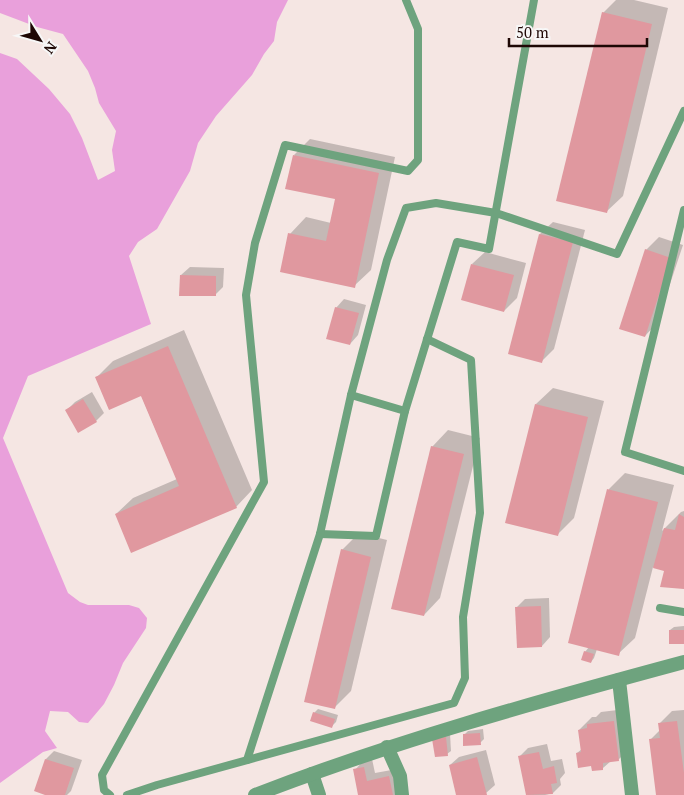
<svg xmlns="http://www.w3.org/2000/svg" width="684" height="795" font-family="'PT Serif',serif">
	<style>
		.forest { fill: #e9a0db }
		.shadow { fill: #0003 }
		.building { fill: #e0989f }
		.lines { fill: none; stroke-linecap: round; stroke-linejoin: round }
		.service { stroke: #6ea37e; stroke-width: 8 }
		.minor { stroke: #6ea37e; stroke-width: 14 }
	</style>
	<rect width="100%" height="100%" fill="#f5e6e3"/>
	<path class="forest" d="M0,0H288L277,22L274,41L264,54L252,75L216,116L198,143L190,171L157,229L138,242L129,256L151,324L28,376L3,438L68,593L80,602L88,605H129L139,608L147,618L146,628L123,663L114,685L104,704L88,723L79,722L68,712L50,711L45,731L57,748L43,752L0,783V53L17,59L49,89L70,114L82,138L98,180L115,171L112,150L116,131L99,103L95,88L88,71L63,34L37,27L0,13Z"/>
	<g class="shadow">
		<path d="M616,0H634L668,8L623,196L606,212L603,13Z"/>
		<path d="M310,139L395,157L371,270L354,286L290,234L306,217L331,223L336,198L294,155Z"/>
		<path d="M553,222L585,230L554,349L541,362L540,234Z"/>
		<path d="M659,237L683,245L657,323L645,336L646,250Z"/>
		<path d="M485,252L526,263L517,298L504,311L472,264Z"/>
		<path d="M190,267L224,268L223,287L215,295L181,275Z"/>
		<path d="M344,299L366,305L358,335L350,344L336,308Z"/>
		<path d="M184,330L252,490L236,507L116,514L133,498L177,479L141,395L97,377L113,361Z"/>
		<path d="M553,388L604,401L574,518L557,535L536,404Z"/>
		<path d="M92,392L104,413L96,421L67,410L75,402Z"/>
		<path d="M448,430L480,438L440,598L424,615L432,447Z"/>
		<path d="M625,473L674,485L662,531L681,512L684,511V588L665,570L653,567L635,638L618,654L597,649L594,658L591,662L585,652L589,647L570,642L609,489Z"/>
		<path d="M359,533L387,540L351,691L334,708L342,550Z"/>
		<path d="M549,598L550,637L542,646L517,607L525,599Z"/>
		<path d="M684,626V643L670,630L674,627Z"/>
		<path d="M318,709L338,715L336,722L332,726L314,713Z"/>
		<path d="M626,709L631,747L618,760L611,761L603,768L592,765L577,753L582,749L579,730L592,717H596L601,712Z"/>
		<path d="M684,710V795H657L650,740L660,730L659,724L672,711Z"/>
		<path d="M483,729L484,739L480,743L464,735L468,731Z"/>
		<path d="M450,734L451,751L447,754L434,739Z"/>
		<path d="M547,744L551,761L562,759L565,773L560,779L561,785L553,793L545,795H528L519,757L528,748Z"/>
		<path d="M486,750L495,785L486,793L480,795H457L450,765L459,757Z"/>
		<path d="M54,751L82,760L71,791L67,795H50L46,759Z"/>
		<path d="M372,759L375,773L397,769L401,795H360L355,770L363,761Z"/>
	</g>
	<g class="building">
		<path d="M602,12L652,24L607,213L556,201Z"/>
		<path d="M293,155L379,173L355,288L280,272L288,233L326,241L335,199L285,189Z"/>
		<path d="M539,234L573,242L542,363L508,354Z"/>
		<path d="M645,249L671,258L645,337L619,329Z"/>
		<path d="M471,264L514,275L504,312L461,300Z"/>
		<path d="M180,275L216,276V296H179Z"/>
		<path d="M335,307L359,313L350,345L326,339Z"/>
		<path d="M168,346L237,508L131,553L115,514L179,486L141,396L109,410L95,377Z"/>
		<path d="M83,399L97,422L78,433L65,410Z"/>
		<path d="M535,404L588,417L558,536L505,523Z"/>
		<path d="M431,446L464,454L424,616L391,609Z"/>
		<path d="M607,489L658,502L619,656L568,643Z"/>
		<path d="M679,514L684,517V589L660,587L664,571L653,568L664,528L675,530Z"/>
		<path d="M341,549L371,557L335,709L304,702Z"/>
		<path d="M541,606L542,647L517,648L515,607Z"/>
		<rect x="669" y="630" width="15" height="14"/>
		<path d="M584,651L594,654L591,663L581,660Z"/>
		<path d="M313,712L335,719L332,728L310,721Z"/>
		<path d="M614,721L619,761L603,763V770L592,771L591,766L578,768L576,753L581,752L578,730L587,728V724Z"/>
		<path d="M677,721L684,773V795H656L649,739L660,738L658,723Z"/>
		<path d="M480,733L481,745L463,746V734Z"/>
		<path d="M446,737L448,756L435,757L432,739Z"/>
		<path d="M539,752L543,769L554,766L557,783L551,784L553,794L526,795L518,756Z"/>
		<path d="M477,757L487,795H456L449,765Z"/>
		<path d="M45,759L74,768L65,795H45L34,791Z"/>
		<path d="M364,767L367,781L389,776L393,795H358L353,769Z"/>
	</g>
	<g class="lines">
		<g class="service">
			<path d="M684,210L625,452L684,471"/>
			<path d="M351,395L405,411"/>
			<path d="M320,534L376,536L405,411L457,242L489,249L534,0"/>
			<path d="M660,608L684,612"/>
			<path d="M247,760L320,534L351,395L387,260L406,208L436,203L496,213L617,254L684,111"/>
			<path d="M110,795L104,790L102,775L264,482L246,295L255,243L285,145L408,171L418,160V29L406,0"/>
			<path d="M127,795L157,785L454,703L465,678L463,617L480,513L471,360L427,339"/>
		</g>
		<g class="minor">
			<path d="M619,680L632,795"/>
			<path d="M387,747L400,776L402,795"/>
			<path d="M312,774L319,795"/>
			<path d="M255,795C395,741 539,701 684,662"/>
		</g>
	</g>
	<g transform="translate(40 40) rotate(127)" stroke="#f7f7f7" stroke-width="4" paint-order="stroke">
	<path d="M0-4L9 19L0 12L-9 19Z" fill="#1e0704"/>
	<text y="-8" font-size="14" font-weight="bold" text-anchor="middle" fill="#1e0704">N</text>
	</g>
	<path d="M509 38v8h138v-8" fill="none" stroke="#1e0704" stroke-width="2.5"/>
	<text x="516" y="38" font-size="15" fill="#1e0704" stroke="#f7f7f7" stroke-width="4" paint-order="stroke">50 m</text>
</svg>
